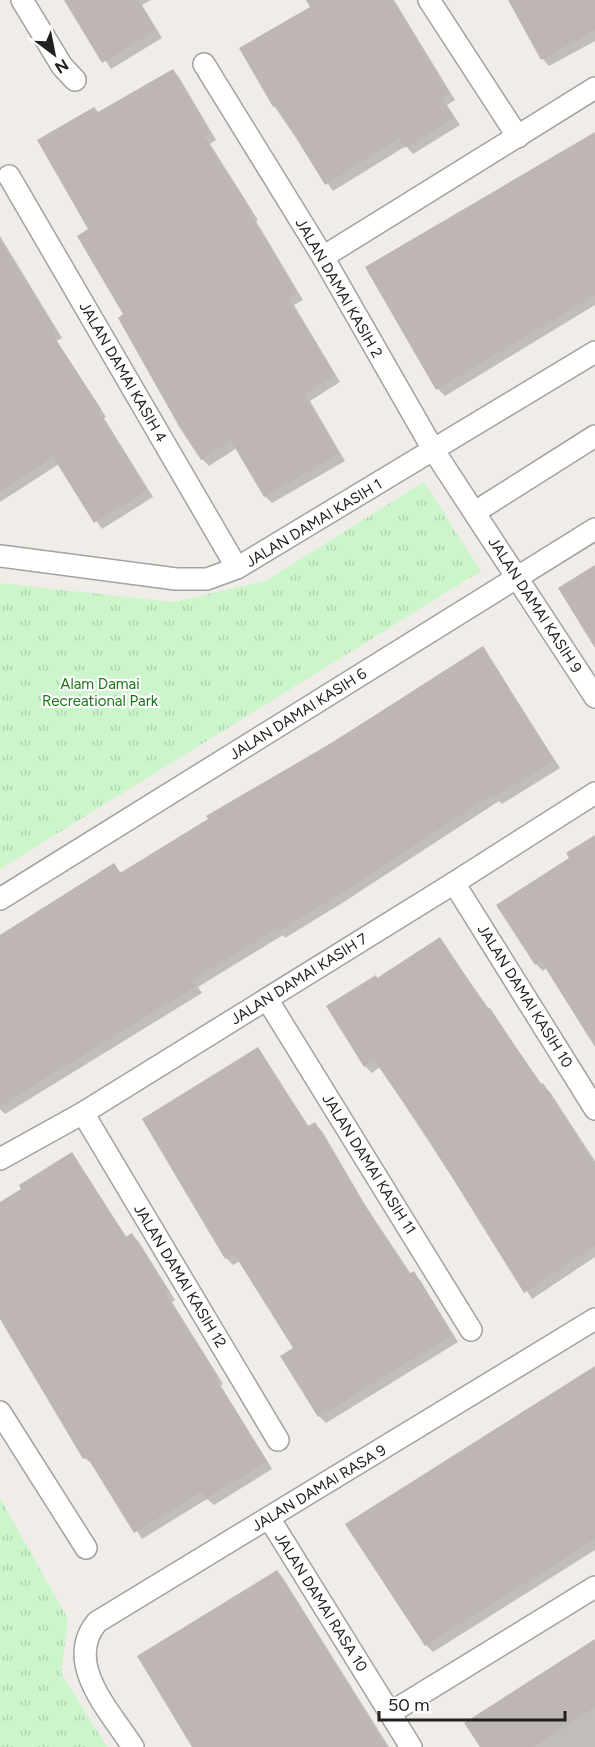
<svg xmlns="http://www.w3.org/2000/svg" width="595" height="1747" font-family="Figtree,sans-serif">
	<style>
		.park { fill: url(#park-tufts) }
		.shadow { fill: #0003 }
		.building { fill: #beb6b2 }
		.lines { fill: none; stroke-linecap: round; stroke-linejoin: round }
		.street-casing { stroke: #a2a2a2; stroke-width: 24 }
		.street { stroke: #fff; stroke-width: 21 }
		.labels { text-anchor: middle; stroke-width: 4.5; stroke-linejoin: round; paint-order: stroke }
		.street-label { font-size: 15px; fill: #212121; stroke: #fff }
		.park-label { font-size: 15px; fill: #1b7618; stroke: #fff }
	</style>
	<defs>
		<pattern id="park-tufts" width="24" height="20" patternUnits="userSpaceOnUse" patternTransform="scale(1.5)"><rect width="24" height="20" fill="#cdf5cc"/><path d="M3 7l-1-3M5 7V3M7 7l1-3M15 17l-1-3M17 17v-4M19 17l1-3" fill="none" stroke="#b0d2af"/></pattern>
	</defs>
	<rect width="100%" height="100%" fill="#f0ede9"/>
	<g class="park">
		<path d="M424,482L481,571L0,869V583L173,602L265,581Z"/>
		<path d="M0,1498L68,1619L61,1673L107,1747H0Z"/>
	</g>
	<g class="shadow">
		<path d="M66,0H151L142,5L162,38L111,69Z"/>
		<path d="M307,0H394L455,100L447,105L460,125L413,154L406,146L333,191L274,106L312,8Z"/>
		<path d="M510,0H595V41L549,66L543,59Z"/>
		<path d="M173,70L179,77L216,140L210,144L258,220L256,221L303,300L294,305L340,382L310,401L345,461L272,503L265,496L237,448L209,466L202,459L125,315L90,230L99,114Z"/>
		<path d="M595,134V305L445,396L438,389Z"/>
		<path d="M0,236L62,338L57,341L106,417L104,418L153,497L102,529L59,464L0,502Z"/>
		<path d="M483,648L560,768L502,804L499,801L339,905L285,938L283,935L198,987L202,993L5,1114L0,1109V937L114,865L122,874Z"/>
		<path d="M595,837V1042L547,968L543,971L536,964L571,858Z"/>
		<path d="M440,939L543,1086L550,1092L595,1161V1257L532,1299L380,1067L372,1073L365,1066L378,979Z"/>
		<path d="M258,1049L309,1127L315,1124L322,1131L367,1208L411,1274L413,1273L420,1280L458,1342L326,1423L319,1416L295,1349L240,1261L233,1265L226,1258Z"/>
		<path d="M72,1154L127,1238L132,1235L139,1242L175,1300L172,1302L223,1384L221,1386L272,1469L214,1505L207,1499L142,1539L93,1464L84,1458L0,1310V1204Z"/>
		<path d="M595,1368V1550L433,1652L426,1645Z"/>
		<path d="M277,1571L283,1578L389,1747H194Z"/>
		<path d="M595,1641V1747H482Z"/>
	</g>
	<g class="building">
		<path d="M64,0H138L156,30L102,63Z"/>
		<path d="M306,0H393L449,93L441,98L454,118L405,148L399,138L325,185L276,105L273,107L239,48L310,7Z"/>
		<path d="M508,0H595V30L541,60Z"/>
		<path d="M173,69L210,133L204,136L252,212L250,214L297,293L288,298L335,375L304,394L339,454L264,497L231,441L201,460L180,428L118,318L123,314L77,236L88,229L37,140L94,107L98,112Z"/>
		<path d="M595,132V295L436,390L365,267Z"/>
		<path d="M0,240L56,331L52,334L101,409L98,411L147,490L94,523L53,457L0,491Z"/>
		<path d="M595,565V648L558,588Z"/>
		<path d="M483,646L554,760L494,798L492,795L332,899L277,932L276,929L192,980L196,986L0,1106V935L114,863L120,873L208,819L206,816L333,742Z"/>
		<path d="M595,835V1047L541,961L535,965L496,905L569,858L566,853Z"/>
		<path d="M440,937L487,1009L490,1008L541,1085L543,1083L595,1166V1246L524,1293L427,1137L374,1060L364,1067L326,1006L376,975L377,978Z"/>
		<path d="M258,1047L308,1126L315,1122L361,1199L409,1274L414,1271L452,1335L318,1417L280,1356L293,1348L234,1254L225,1259L142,1119Z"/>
		<path d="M72,1152L126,1237L132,1233L169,1293L166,1295L218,1376L215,1378L267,1461L206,1499L201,1492L134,1533L87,1457L83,1459L0,1319V1202L21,1189L19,1185Z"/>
		<path d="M595,1366V1539L425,1646L345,1524Z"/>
		<path d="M277,1570L377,1732L386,1747H192L137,1656Z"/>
		<path d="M595,1639V1707L534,1747H480L464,1723Z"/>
	</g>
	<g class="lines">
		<g class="street-casing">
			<g id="street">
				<path d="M22,0L62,66L75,80"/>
				<path d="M429,0L518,137"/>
				<path d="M204,64L323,257L434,451L595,697"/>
				<path d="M9,176L237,568"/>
				<path d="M323,257L595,88"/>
				<path d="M475,512L595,436"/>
				<path d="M0,556L176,579H207L237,568L595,352"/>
				<path d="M454,883L595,1109"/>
				<path d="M0,899L595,529"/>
				<path d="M267,999L471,1330"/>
				<path d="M83,1113L278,1440"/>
				<path d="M0,1159L83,1113L454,883L595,793"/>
				<path d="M0,1412L86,1548"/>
				<path d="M269,1518L411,1747"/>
				<path d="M390,1713L595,1587"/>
				<path d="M133,1747C110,1711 63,1663 97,1622L595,1319"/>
			</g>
		</g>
		<use href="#street" class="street"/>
	</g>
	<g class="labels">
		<g class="street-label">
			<text transform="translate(339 288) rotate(60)" y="5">JALAN DAMAI KASIH 2</text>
			<text transform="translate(123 372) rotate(60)" y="5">JALAN DAMAI KASIH 4</text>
			<text transform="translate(314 523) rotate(-31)" y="5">JALAN DAMAI KASIH 1</text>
			<text transform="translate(535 605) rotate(57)" y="5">JALAN DAMAI KASIH 9</text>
			<text transform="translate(298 714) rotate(-32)" y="5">JALAN DAMAI KASIH 6</text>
			<text transform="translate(299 979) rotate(-32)" y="5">JALAN DAMAI KASIH 7</text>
			<text transform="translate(525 996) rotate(58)" y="5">JALAN DAMAI KASIH 10</text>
			<text transform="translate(369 1164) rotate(58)" y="5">JALAN DAMAI KASIH 11</text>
			<text transform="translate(180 1276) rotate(59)" y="5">JALAN DAMAI KASIH 12</text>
			<text transform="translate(319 1488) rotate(-31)" y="5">JALAN DAMAI RASA 9</text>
			<text transform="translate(321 1602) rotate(58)" y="5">JALAN DAMAI RASA 10</text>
		</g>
		<g class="park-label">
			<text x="100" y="689">Alam Damai<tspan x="100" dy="17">Recreational Park</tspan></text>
		</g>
	</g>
	<g transform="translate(54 54) rotate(148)" stroke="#ffffff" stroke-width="4.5" paint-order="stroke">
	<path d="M0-4.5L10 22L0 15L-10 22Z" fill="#212121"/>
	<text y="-9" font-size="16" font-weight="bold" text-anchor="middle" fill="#212121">N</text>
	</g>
	<path d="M379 1711v9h186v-9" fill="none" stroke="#212121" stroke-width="3"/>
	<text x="388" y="1711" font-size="18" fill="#212121" stroke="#ffffff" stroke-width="4.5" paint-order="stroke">50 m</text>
</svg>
